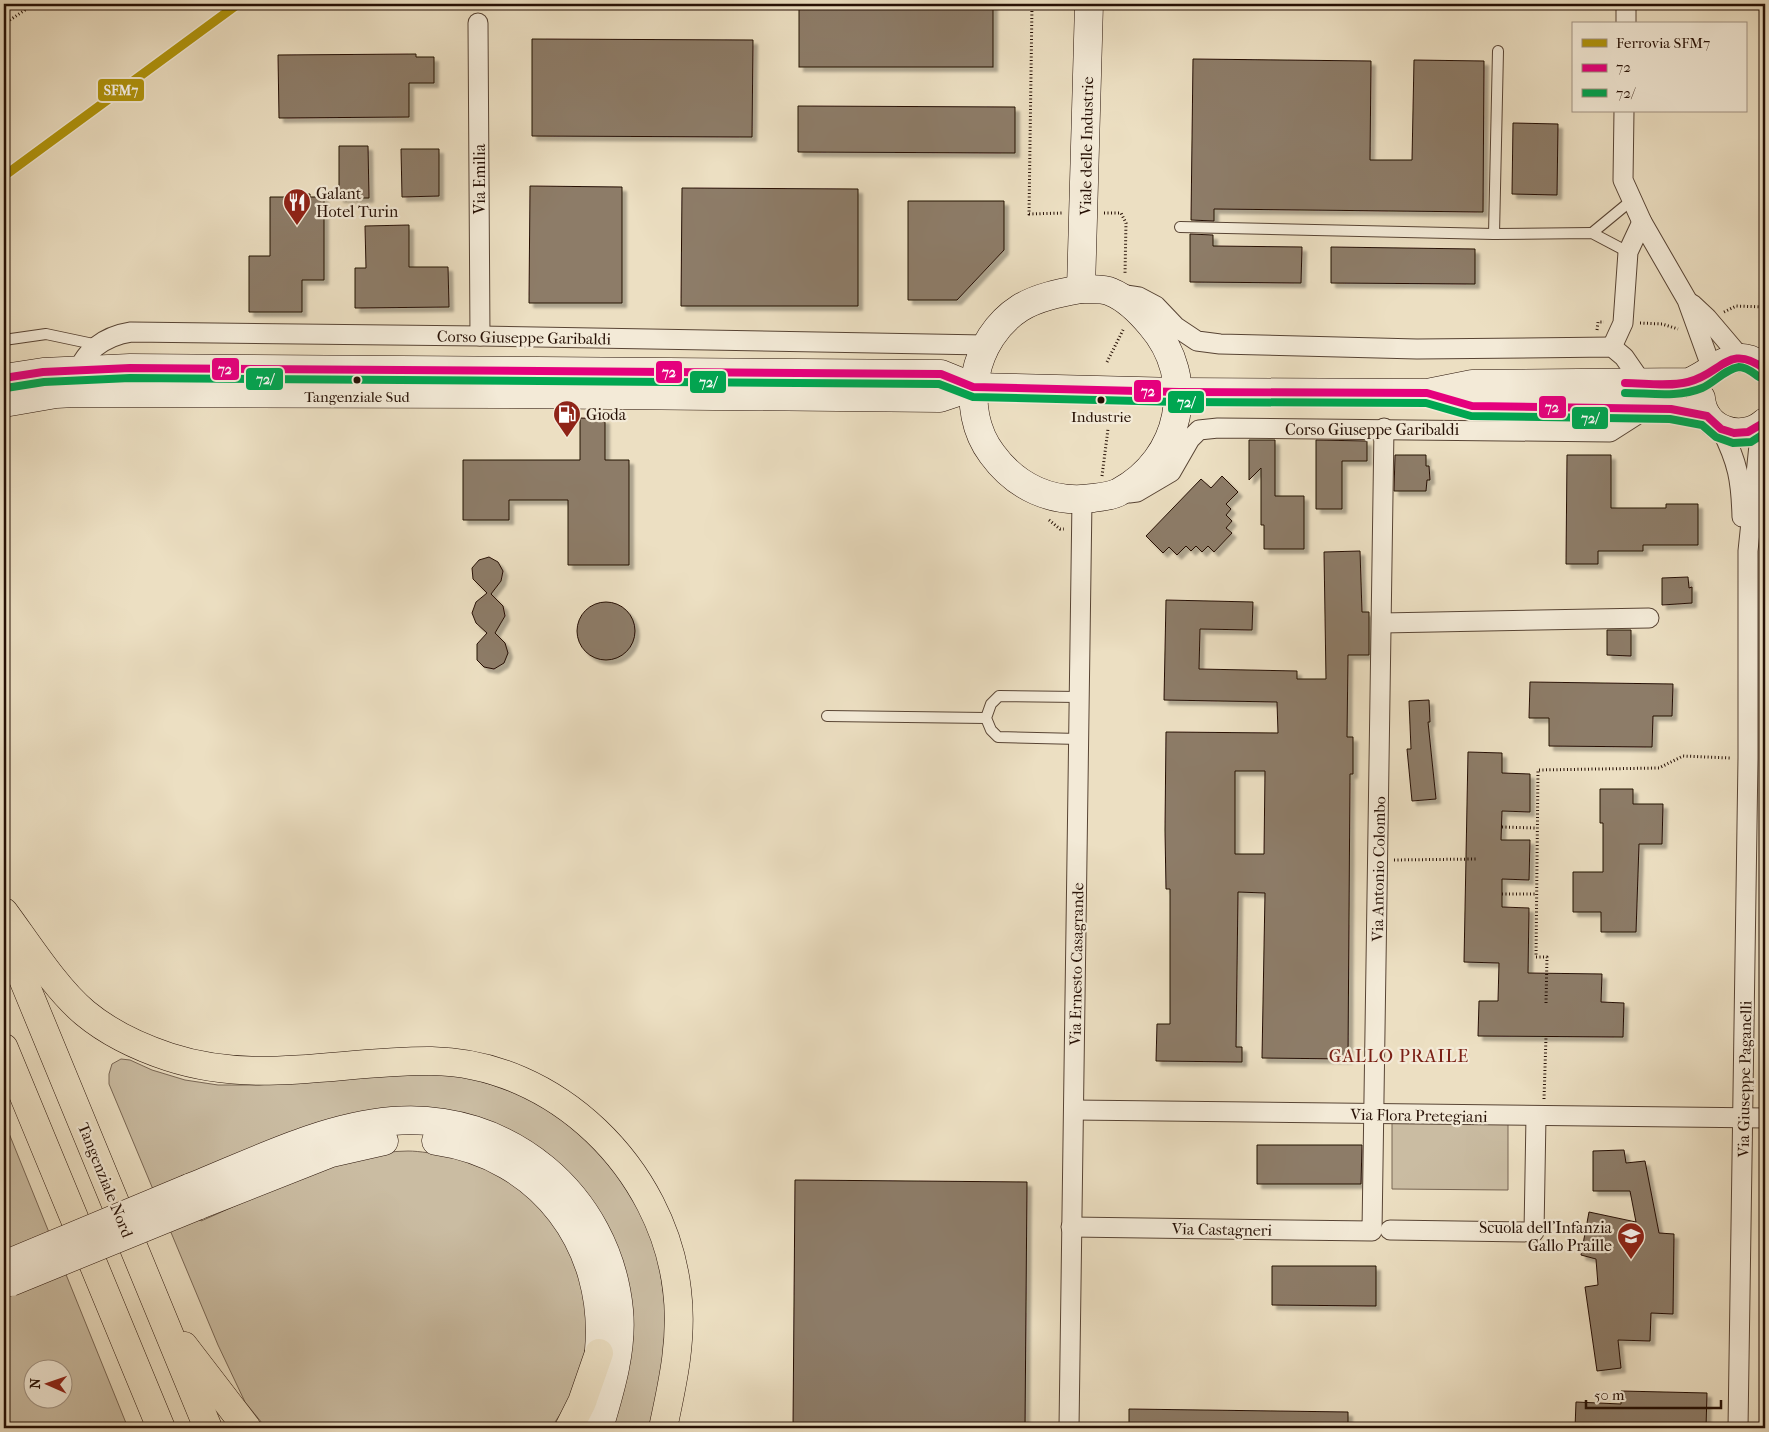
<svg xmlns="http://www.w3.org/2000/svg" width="1769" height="1432" font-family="'IM FELL French Canon',serif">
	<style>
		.green { fill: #cabca2; stroke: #786654; fill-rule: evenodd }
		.building { fill: #8d7c67; stroke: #261005; fill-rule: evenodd; filter: url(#shadow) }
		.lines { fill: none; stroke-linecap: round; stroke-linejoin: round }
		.lane-casing { stroke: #584434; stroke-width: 12 }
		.street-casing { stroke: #584434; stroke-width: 21 }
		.secondary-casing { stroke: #261005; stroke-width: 29 }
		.highway-casing { stroke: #261005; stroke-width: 29 }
		.path { stroke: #261005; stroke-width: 3; stroke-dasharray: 1 2.5; stroke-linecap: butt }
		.lane { stroke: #f3ead7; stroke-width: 10 }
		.street { stroke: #f3ead7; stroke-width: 19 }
		.secondary { stroke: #f3ead7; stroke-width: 28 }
		.highway { stroke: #ecdfc2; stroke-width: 28 }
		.secondary-bridge-casing { stroke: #261005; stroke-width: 29; stroke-linecap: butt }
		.secondary-bridge { stroke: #f3ead7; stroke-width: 28 }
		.bus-1-casing { stroke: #f3ead7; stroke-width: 11 }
		.bus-2-casing { stroke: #f3ead7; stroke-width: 11 }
		.bus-1 { stroke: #e5007d; stroke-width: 8 }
		.bus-2 { stroke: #00a651; stroke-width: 8 }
		.rail-1-casing { stroke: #f3ead7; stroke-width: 12 }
		.rail-1 { stroke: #b1950d; stroke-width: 9 }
		.bus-dot { fill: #261005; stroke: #f3ead7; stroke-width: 2 }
		.labels { text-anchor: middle; stroke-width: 4.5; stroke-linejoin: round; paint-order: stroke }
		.bus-label { font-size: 15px; fill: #261005; stroke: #f3ead7 }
		.street-label { font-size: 16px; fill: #261005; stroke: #f3ead7 }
		.poi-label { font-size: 16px; fill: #261005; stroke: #f3ead7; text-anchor: start }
		.neighbourhood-label { font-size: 18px; letter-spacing: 1px; fill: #7a1f14; stroke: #f3ead7 }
		.line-badge { stroke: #f3ead7; stroke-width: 2 }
		.badge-label { font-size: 14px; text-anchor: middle; font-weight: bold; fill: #fff }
	</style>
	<defs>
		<filter id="shadow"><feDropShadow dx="4.5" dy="4.5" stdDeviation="1" flood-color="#0004"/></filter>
	</defs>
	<rect width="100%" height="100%" fill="#ecdfc2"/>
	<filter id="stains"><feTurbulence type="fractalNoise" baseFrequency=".004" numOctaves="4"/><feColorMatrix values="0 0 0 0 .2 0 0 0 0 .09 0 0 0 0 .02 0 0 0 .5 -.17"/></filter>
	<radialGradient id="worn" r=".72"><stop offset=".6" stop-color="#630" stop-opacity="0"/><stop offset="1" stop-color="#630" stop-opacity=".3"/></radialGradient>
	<g class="green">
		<path d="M121,1059L130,1060L152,1070L185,1080L218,1085H259L402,1071L467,1076L545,1104L613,1160L656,1239L668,1327L652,1428H611L583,1193C576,1184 569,1174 561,1165C533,1137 474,1115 435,1109L180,1177L201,1221C259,1196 345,1151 408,1151C429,1151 482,1162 500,1172C529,1190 559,1226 574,1256C585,1276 591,1343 585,1364C578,1387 564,1409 551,1428H266L245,1402L218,1345L109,1084V1074L112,1064Z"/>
		<path d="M4,1121L128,1428H4V1299L20,1292L4,1253ZM32,1370H62V1400H32Z"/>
		<path d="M1392,1122L1508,1123V1190L1392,1189Z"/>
	</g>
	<g class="building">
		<rect x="799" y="4" width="194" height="63"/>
		<path d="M532,39L753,40L752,137L532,136Z"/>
		<path d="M416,54V57H434V83H409V117L279,118L278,55Z"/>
		<path d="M1193,59L1371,61L1370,160H1412L1414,60L1484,61L1483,212L1214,209V221L1191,220Z"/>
		<path d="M798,106L1015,107V153L798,152Z"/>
		<path d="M1513,123L1558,124L1557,195L1512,194Z"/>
		<path d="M339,146H368L369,198H339Z"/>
		<path d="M401,149H439V196L402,197Z"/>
		<path d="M530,186L622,187V303H529Z"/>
		<path d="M682,188L858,189V306H681Z"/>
		<path d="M289,194H310V197H324V280H302V312H249V256H270V197H289Z"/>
		<path d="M908,201H1004V250L957,300H908Z"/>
		<path d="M409,225V267H448L449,307L355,308V268H366L365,226Z"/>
		<path d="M1190,234L1213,235V246L1302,247L1301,283L1190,282Z"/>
		<path d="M1331,247L1475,249V284L1331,283Z"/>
		<path d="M580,418L605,419V460H629V565H568V500H509V520H463V460H580Z"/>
		<path d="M1249,440H1275V496H1304V549H1264V525H1261V468L1249,480Z"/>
		<path d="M1316,440L1367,441V461H1342V509H1316Z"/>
		<path d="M1395,455H1426V466H1429L1430,480H1427L1426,491H1394Z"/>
		<path d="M1567,455H1611V508H1666V504H1698V545H1643V551H1598V564H1566Z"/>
		<path d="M1222,476L1238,492L1226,504L1231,509L1226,515L1232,521L1226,528L1232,533L1214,552L1208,546L1202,552L1196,546L1191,551L1186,546L1177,555L1169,547L1163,553L1146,536L1201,479L1211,488Z"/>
		<path d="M1360,551L1362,612H1369V655H1348L1347,737H1353V774H1350L1348,1059L1262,1058L1265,893L1238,892L1236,1047H1242V1062L1156,1061L1157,1024H1170V889H1166L1165,830L1166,732L1278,733L1277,702L1164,700L1166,600L1253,602L1252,630L1200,629L1199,669L1297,671V679H1326L1324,552ZM1235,771H1265L1264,854H1235Z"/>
		<path d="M489,557L498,562L503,571L501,581L491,594L503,606L505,616L495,633L505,643L508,653L504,663L494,669L484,667L477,660V644L487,633L476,623L472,613L476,602L487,593L473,579L472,568L479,560Z"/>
		<path d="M1688,577L1689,588L1692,587V603L1662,605V578Z"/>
		<circle cx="606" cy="631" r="29"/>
		<path d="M1607,630H1631V656L1607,655Z"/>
		<path d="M1530,682L1673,684L1672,716H1653L1652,747L1549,746V718H1529Z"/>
		<path d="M1429,700L1430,722H1428L1436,799L1412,801L1407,749H1411L1409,701Z"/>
		<path d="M1468,752L1502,753V773L1530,774V812L1502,811L1501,840H1530L1529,880L1502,879V907L1529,908L1528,973L1602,974L1601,1002L1624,1003L1623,1037L1478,1036L1479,1001H1498L1499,963L1464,962Z"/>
		<path d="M1600,789H1633V804H1663L1662,844H1639L1636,932H1601V912H1573V872H1603V823H1600Z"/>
		<path d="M1257,1145H1362L1361,1184H1257Z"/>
		<path d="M1624,1150L1626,1163L1645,1161L1659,1233L1674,1234L1673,1314L1651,1313L1650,1341L1618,1340L1621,1368L1597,1371L1585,1287L1598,1285L1596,1259L1581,1255L1589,1212L1636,1222L1630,1191H1593V1151Z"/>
		<path d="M795,1180L1027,1182L1025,1428H793Z"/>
		<path d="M1272,1266H1376V1306L1272,1305Z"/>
		<path d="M1621,1391L1707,1393L1706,1428H1575L1576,1402L1621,1404Z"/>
		<path d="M1129,1409L1348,1412V1428H1129Z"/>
	</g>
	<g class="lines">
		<g class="lane-casing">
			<g id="lane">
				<path d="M1180,227L1494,234L1592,233L1628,252"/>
				<path d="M1592,233L1632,200"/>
				<path d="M1494,234L1498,51"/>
				<path d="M4,340L46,334L98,345"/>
				<path d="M827,716L986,718"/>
				<path d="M1079,739L998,737L991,730L986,718L991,704L999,696L1079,697"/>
			</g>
		</g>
		<g class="street-casing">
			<g id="street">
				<path d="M478,23L480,336"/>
				<path d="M1626,24V4"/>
				<path d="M1624,111L1623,180L1642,222L1687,300L1712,369"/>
				<path d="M1126,295L1139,297L1156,306L1176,327L1197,341L1220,344L1417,349L1612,347L1624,357L1642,383"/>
				<path d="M1692,304L1707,318L1741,358"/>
				<path d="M1612,347L1623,323L1628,252L1642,222"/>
				<path d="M77,378C81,352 105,336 131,332L480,336L985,345"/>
				<path d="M1721,429C1738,463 1741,480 1742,517"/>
				<path d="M1129,493L1137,492L1171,472L1190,439L1199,430L1218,428L1610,432L1646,409"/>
				<path d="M1382,623L1649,618"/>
				<path d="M1074,1110L1765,1118"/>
				<path d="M1071,1227L1372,1231L1384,428"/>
				<path d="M1390,1230L1534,1232L1536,1116"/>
				<path d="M1069,1428L1082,499"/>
				<path d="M1738,1428L1748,758V551L1761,426"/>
			</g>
		</g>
		<g class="secondary-casing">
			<g id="secondary">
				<path d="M1081,289C1090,290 1103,288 1111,292C1126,298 1141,313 1151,325C1198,379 1181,459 1119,492C1112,496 1101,497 1093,498C1052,504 1016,487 992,454C958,409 973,338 1020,308C1038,297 1060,293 1081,289Z"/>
				<path d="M1081,289L1089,4"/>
				<path d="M4,378L43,372L130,368L941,374L973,387"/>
				<path d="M1431,394L1472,406L1671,409L1707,416"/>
				<path d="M1701,398C1704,430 1742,443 1765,422"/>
				<path d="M4,403L56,394L75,393L506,394L940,398L973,387L1179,392L1427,393L1472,384L1689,382C1716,371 1735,342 1765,369"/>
				<path d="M436,1141C542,1156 608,1246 599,1350"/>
				<path d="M189,1188C254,1162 322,1127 392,1121C507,1111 608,1195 619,1310C623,1349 610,1391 599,1428"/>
				<path d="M197,1206L331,1153L384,1141"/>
			</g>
		</g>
		<g class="highway-casing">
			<g id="highway">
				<path d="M4,912C27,943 56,989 85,1013C109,1033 139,1047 169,1057C258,1086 341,1060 432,1061C556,1063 663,1169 677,1290C683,1337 673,1382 663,1428"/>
				<path d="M4,933L208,1428"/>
				<path d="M4,1048L161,1428"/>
				<path d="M184,1346L247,1428"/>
				<path d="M569,1428L582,1402L599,1353"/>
			</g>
		</g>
		<g class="path">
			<path d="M1032,4L1029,214L1063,213"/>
			<path d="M4,24L34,4"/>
			<path d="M1104,213H1121L1126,223L1125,274"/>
			<path d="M1724,312L1736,306L1765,307"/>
			<path d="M1640,323L1662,324L1678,329"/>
			<path d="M1597,330L1598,322H1604"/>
			<path d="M1107,362L1124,328"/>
			<path d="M1102,476L1108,429"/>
			<path d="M1049,520L1060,529H1064"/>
			<path d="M1502,827L1537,828"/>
			<path d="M1394,860L1476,859"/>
			<path d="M1502,894H1537"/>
			<path d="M1546,1003L1547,957H1536L1538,770L1659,768L1683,756L1730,758"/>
			<path d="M1544,1099L1546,1037"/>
		</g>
		<use href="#lane" class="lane"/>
		<use href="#street" class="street"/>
		<use href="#secondary" class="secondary"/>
		<use href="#highway" class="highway"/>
		<g class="secondary-bridge-casing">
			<g id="secondary-bridge">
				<path d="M4,1265L189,1188"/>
				<path d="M11,1282L197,1206"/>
			</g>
		</g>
		<use href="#secondary-bridge" class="secondary-bridge"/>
		<g class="bus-1-casing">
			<g id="bus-1">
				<path d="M4,378L43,372L130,368L941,374L973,387L1179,392L1427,393L1472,406L1671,409L1707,416L1721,429L1734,433L1748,432L1765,422"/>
				<path d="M1625,383C1645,383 1668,387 1688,382C1722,374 1728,342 1765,369"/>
			</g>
		</g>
		<g class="bus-2-casing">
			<g id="bus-2">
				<path d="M6,388L44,382L130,378L939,384L973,397L1179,402L1426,403L1471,416L1670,419L1702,425L1716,437L1733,443L1751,442L1765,433"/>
				<path d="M1625,393C1650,393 1678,398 1702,388C1714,383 1725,369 1739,367C1747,367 1753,373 1759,377"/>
			</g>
		</g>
		<use href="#bus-1" class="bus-1"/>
		<use href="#bus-2" class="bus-2"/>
		<g class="rail-1-casing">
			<path id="rail-1" d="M4,176L238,4"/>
		</g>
		<use href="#rail-1" class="rail-1"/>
	</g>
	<defs>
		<g id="restaurant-pin" transform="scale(1.4375)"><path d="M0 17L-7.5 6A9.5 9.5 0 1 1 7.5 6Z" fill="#8f2418" stroke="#f3ead7"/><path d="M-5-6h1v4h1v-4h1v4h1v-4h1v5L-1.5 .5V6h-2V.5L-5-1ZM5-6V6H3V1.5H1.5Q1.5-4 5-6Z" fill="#fff"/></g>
		<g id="fuel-pin" transform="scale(1.4375)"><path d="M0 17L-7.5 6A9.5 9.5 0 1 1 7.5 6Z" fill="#8f2418" stroke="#f3ead7"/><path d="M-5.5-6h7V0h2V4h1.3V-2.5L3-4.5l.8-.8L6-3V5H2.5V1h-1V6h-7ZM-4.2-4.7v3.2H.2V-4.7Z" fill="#fff"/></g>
		<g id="school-pin" transform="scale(1.4375)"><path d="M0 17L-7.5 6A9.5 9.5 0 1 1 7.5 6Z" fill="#8f2418" stroke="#f3ead7"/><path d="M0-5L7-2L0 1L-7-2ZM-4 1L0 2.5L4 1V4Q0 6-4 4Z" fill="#fff"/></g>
	</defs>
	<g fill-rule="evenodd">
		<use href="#restaurant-pin" x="297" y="202"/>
		<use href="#fuel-pin" x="567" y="414"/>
		<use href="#school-pin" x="1631" y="1236"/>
	</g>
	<g class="bus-dot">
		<circle cx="357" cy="380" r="4.5"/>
		<circle cx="1101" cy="400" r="4.5"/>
	</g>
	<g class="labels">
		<g class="bus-label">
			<text x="357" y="402">Tangenziale Sud</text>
			<text x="1101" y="422">Industrie</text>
		</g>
		<g class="street-label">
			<text transform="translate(1086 146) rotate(-89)" y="6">Viale delle Industrie</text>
			<text transform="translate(479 179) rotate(-90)" y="6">Via Emilia</text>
			<text transform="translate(524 337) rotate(1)" y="6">Corso Giuseppe Garibaldi</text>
			<text x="1372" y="435">Corso Giuseppe Garibaldi</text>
			<text transform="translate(1378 869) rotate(-89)" y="6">Via Antonio Colombo</text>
			<text transform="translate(1076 964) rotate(-89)" y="6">Via Ernesto Casagrande</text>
			<text transform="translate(1744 1079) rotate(-89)" y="6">Via Giuseppe Paganelli</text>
			<text transform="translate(1419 1115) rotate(1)" y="6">Via Flora Pretegiani</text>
			<text transform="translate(106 1180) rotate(68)" y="6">Tangenziale Nord</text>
			<text transform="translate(1222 1229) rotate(1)" y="6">Via Castagneri</text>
		</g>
		<g class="poi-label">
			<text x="316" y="199">Galant<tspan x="316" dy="18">Hotel Turin</tspan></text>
			<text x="586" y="420">Gioda</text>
			<text x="1612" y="1233" text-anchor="end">Scuola dell'Infanzia<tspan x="1612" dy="18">Gallo Praille</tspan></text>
		</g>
		<g class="neighbourhood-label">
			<text x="1399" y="1062">GALLO PRAILE</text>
		</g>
	</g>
	<g class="line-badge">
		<rect x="97" y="78" width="48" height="24" rx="5" fill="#b1950d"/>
		<rect x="211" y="357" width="29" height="24" rx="5" fill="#e5007d"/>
		<rect x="655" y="360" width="28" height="24" rx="5" fill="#e5007d"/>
		<rect x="245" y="367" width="39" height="24" rx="5" fill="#00a651"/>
		<rect x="689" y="370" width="38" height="24" rx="5" fill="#00a651"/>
		<rect x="1133" y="379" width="29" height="24" rx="5" fill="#e5007d"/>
		<rect x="1167" y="390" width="38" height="24" rx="5" fill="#00a651"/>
		<rect x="1538" y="395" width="29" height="24" rx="5" fill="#e5007d"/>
		<rect x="1571" y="406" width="38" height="24" rx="5" fill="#00a651"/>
	</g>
	<g class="badge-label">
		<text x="121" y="95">SFM7</text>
		<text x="225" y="374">72</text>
		<text x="669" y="377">72</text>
		<text x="265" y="384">72/</text>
		<text x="708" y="387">72/</text>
		<text x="1148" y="396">72</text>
		<text x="1186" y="407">72/</text>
		<text x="1552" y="412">72</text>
		<text x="1590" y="423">72/</text>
	</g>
	<rect width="1769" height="1432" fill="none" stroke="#ecdfc2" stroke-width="20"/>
	<rect x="5" y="5" width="1759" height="1422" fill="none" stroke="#261005" stroke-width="2.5"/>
	<rect x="10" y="10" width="1749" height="1412" fill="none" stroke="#261005"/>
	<rect x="1572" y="22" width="175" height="90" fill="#f3ead7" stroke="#a19383"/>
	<rect x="1582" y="39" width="25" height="8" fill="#b1950d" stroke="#a19383"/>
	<text x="1616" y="48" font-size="15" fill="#261005">Ferrovia SFM7</text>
	<rect x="1582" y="64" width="25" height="8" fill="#e5007d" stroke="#a19383"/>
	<text x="1616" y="72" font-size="15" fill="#261005">72</text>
	<rect x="1582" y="89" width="25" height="8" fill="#00a651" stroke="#a19383"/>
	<text x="1616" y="98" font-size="15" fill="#261005">72/</text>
	<g transform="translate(48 1384) rotate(272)"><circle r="24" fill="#f3ead7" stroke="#a19383"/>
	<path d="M0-4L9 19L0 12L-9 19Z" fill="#8f2418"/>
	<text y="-8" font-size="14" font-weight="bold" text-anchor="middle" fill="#261005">N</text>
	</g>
	<path d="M1586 1400v8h135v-8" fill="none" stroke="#261005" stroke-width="2.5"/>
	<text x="1594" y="1400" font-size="15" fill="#261005" stroke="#f3ead7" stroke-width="4" paint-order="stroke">50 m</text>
	<rect width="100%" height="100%" filter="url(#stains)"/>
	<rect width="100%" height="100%" fill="url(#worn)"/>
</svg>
